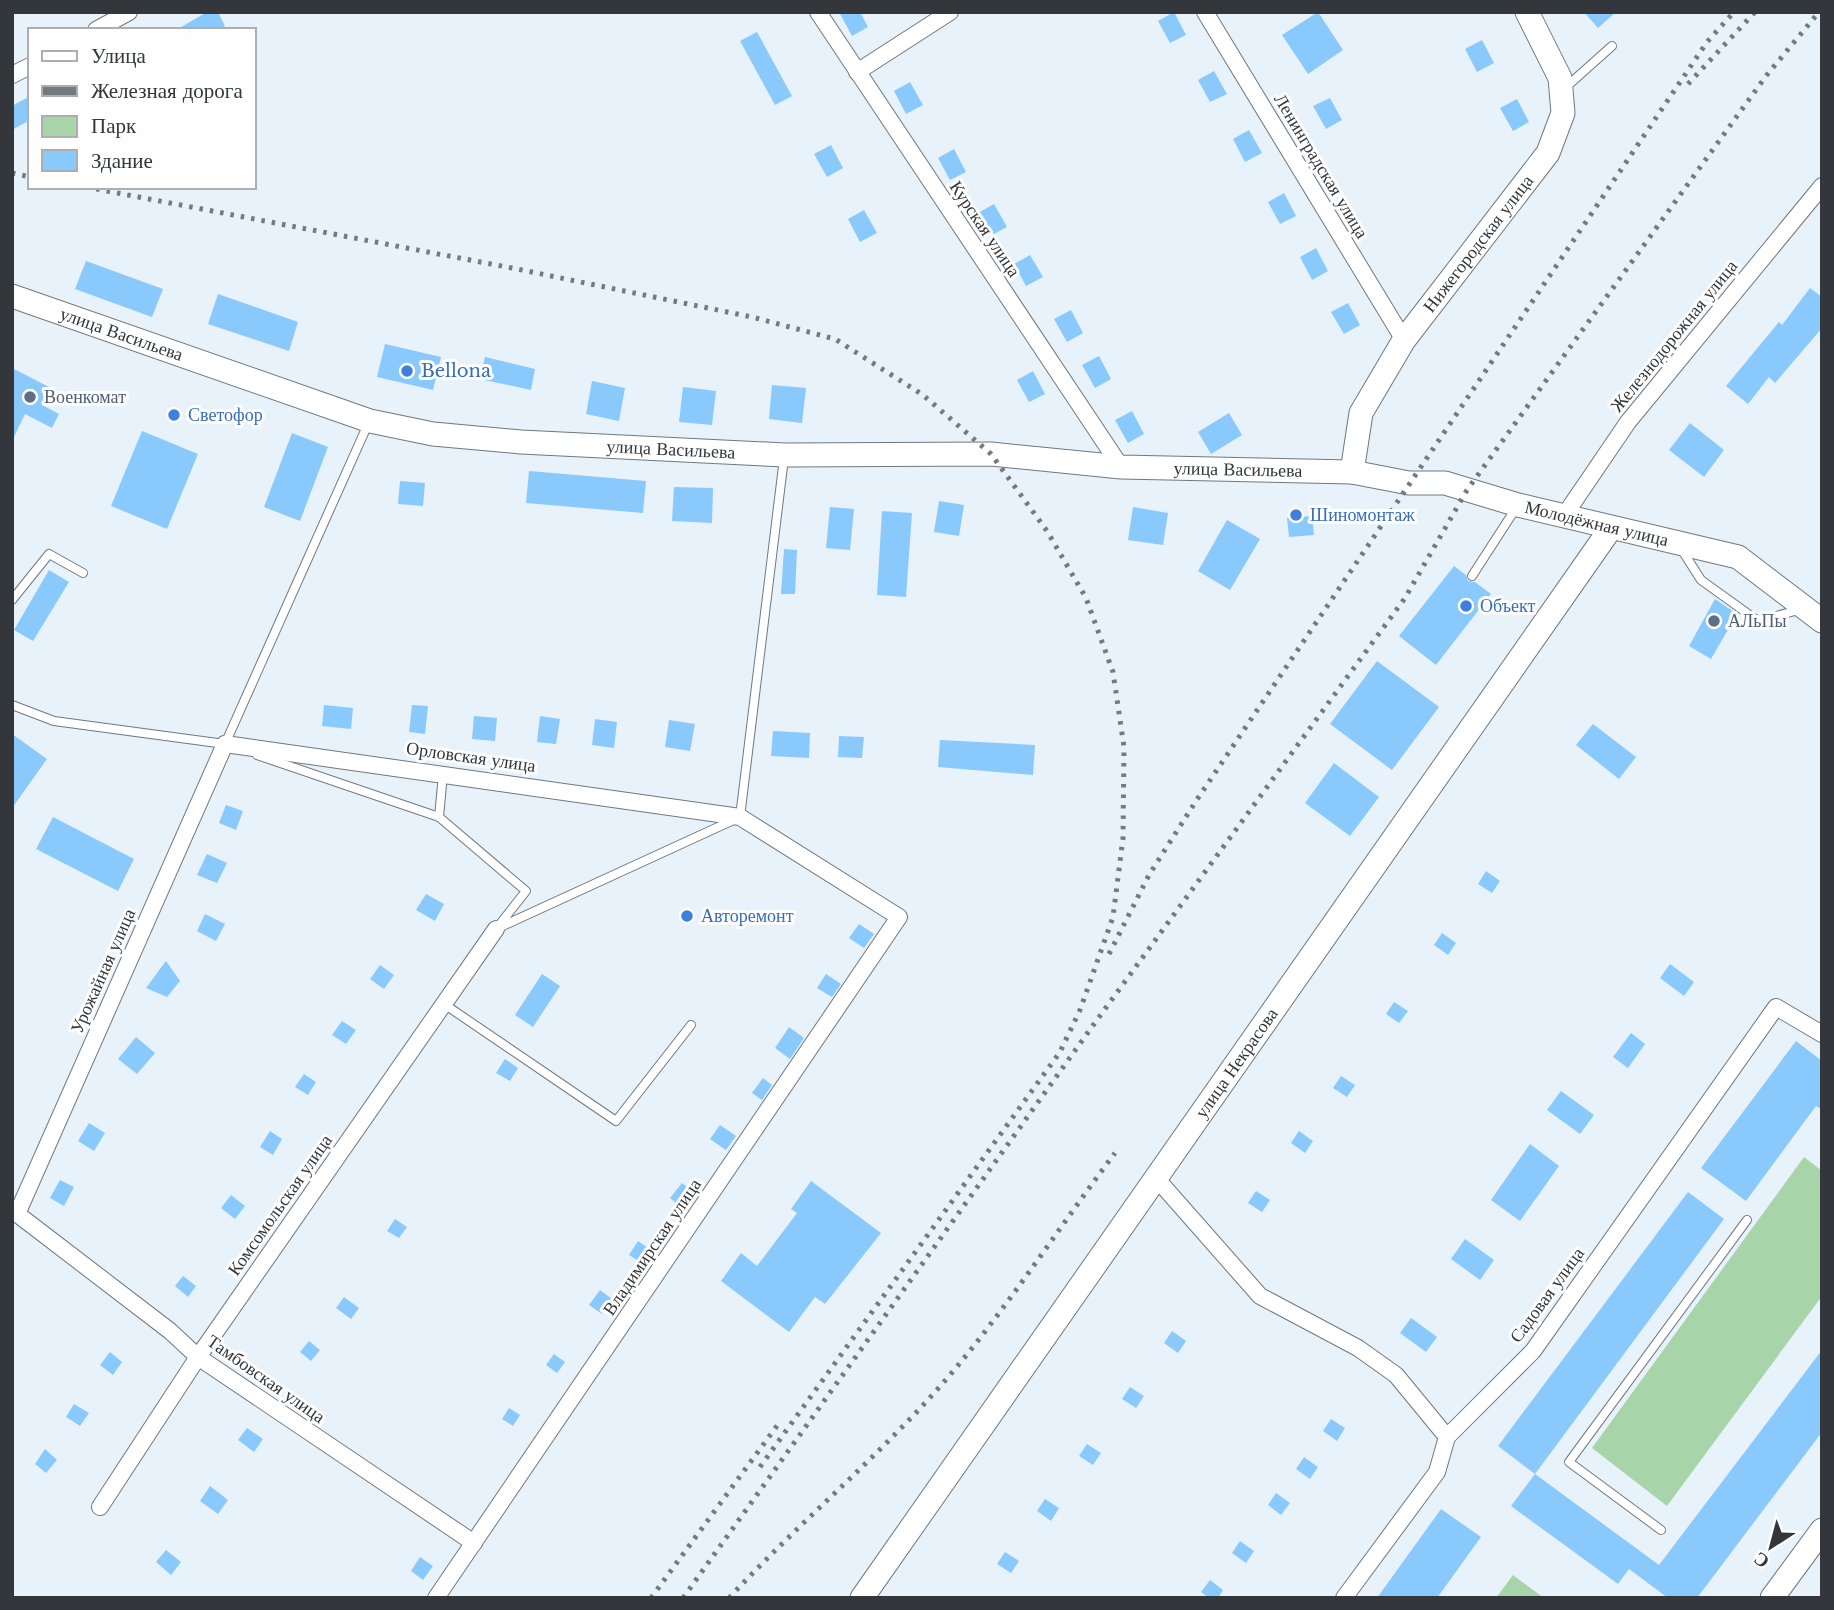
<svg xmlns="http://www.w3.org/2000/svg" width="1834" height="1610" font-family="'Libre Baskerville',serif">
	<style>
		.green { fill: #a8d4aa }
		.building { fill: #8ac9fb }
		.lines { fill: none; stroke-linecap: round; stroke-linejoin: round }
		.lane-casing { stroke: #6f7880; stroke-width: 10 }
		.street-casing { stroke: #6f7880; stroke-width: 18 }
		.secondary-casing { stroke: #6f7880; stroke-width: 25 }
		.lane { stroke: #fff; stroke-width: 8 }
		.street { stroke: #fff; stroke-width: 16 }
		.secondary { stroke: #fff; stroke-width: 23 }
		.rail { stroke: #747a7f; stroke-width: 5; stroke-dasharray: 3.5 7; stroke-linecap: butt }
		.shop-dot { fill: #3f7fe0; stroke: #fefefe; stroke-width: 2.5 }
		.service-dot { fill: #5c6f8a; stroke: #fefefe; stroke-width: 2.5 }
		.labels { text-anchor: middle; stroke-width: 6; stroke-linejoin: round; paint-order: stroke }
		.street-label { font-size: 18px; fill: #33363a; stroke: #fefefe }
		.shop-label { font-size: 18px; fill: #366cbe; stroke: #fefefe; text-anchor: start }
		.service-label { font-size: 18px; fill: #4e5e75; stroke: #fefefe; text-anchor: start }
	</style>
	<rect width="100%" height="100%" fill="#e8f2fb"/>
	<g class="green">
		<path d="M1804,1157L1822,1171V1296L1667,1506L1592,1448Z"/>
		<path d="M1513,1575L1544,1598H1545H1496Z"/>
	</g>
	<g class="building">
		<path d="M207,12H218L225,26L218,30H176Z"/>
		<path d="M839,12H860L868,27L852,36Z"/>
		<path d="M1174,12L1186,35L1170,43L1158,21Z"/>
		<path d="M1318,12L1343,50L1308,74L1282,35Z"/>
		<path d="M1584,12H1616L1598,28Z"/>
		<path d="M757,32L792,96L775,105L740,41Z"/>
		<path d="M1482,40L1494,63L1477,72L1465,49Z"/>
		<path d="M1214,71L1227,94L1210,102L1198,80Z"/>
		<path d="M910,82L923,105L906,114L894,91Z"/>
		<path d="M30,96V120L12,130V106Z"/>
		<path d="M1330,98L1342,120L1326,129L1313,106Z"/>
		<path d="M1517,99L1529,122L1513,131L1500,108Z"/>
		<path d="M1249,130L1262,153L1245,162L1233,139Z"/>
		<path d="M831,145L843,168L827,177L814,154Z"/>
		<path d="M954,149L966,172L950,180L938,158Z"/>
		<path d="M1284,193L1296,216L1280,224L1268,202Z"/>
		<path d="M994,204L1007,227L990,236L978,213Z"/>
		<path d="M864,210L877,233L860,242L848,219Z"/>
		<path d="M1316,248L1328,271L1312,280L1300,257Z"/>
		<path d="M1030,255L1043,277L1026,286L1014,264Z"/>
		<path d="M86,261L163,289L152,317L75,289Z"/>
		<path d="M1810,288L1822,297V328L1775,383L1769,377L1748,404L1726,386L1779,322L1782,325Z"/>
		<path d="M218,294L298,322L289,351L208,324Z"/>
		<path d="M1348,303L1360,325L1344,334L1331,312Z"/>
		<path d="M1071,310L1083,333L1067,342L1054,319Z"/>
		<path d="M385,344L441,357L433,390L377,377Z"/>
		<path d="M1099,356L1111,379L1095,388L1082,365Z"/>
		<path d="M485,357L535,369L531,390L480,379Z"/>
		<path d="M12,368L53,389L44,406L59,414L52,428L25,414L12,441Z"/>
		<path d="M1033,371L1045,394L1029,402L1017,380Z"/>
		<path d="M592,381L625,388L619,421L586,414Z"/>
		<path d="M772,385L806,388L802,423L769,419Z"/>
		<path d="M683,387L716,391L712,425L679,422Z"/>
		<path d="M1132,411L1144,434L1128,443L1115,420Z"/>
		<path d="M1229,413L1242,435L1211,454L1198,432Z"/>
		<path d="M1690,423L1724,450L1704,477L1669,450Z"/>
		<path d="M142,431L198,454L167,529L111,506Z"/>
		<path d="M292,433L328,447L300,521L264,507Z"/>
		<path d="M529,471L646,481L643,513L526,503Z"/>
		<path d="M400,481L425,483L423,506L398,504Z"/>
		<path d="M674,487L713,488L712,523L672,521Z"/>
		<path d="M939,501L964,505L959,536L934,532Z"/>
		<path d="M830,507L854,509L850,550L826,548Z"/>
		<path d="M1133,507L1168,513L1163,545L1128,540Z"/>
		<path d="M882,511L912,513L906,597L877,595Z"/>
		<path d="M1312,516L1314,535L1289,537L1287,518Z"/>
		<path d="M1227,520L1260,539L1230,590L1198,571Z"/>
		<path d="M784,549L797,550L795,594H781Z"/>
		<path d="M1454,566L1466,575L1468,581L1475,582L1491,594L1436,665L1399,636Z"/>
		<path d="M49,570L69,582L33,641L14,630Z"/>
		<path d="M1715,599L1737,614L1711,659L1689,646Z"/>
		<path d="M1377,661L1439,707L1392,770L1330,724Z"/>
		<path d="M324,705L353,708L351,729L322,726Z"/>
		<path d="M412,705L428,706L425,734L409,732Z"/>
		<path d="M474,716L497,718L495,741L472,739Z"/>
		<path d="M540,716L560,719L556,744L537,742Z"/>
		<path d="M595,719L617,722L614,748L592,745Z"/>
		<path d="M669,720L695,724L690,751L665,747Z"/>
		<path d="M1593,724L1636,757L1619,779L1576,745Z"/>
		<path d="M773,731L810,733L809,758L771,756Z"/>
		<path d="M12,734L47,759L12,808Z"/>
		<path d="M839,736L864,737L862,758L838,757Z"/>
		<path d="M940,740L1035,745L1033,775L938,767Z"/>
		<path d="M1334,763L1379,797L1350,836L1305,803Z"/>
		<path d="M226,805L243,811L236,830L219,823Z"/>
		<path d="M53,817L134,859L118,891L36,849Z"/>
		<path d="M207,854L227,863L217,883L197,875Z"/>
		<path d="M1486,871L1500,881L1492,893L1478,884Z"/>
		<path d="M426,894L444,904L435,921L416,910Z"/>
		<path d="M205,914L225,924L216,941L197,931Z"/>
		<path d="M859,924L874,934L864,948L849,938Z"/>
		<path d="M1442,933L1456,943L1448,955L1434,945Z"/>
		<path d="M166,961L180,981L167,997L146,988Z"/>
		<path d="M1670,964L1694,982L1684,996L1660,978Z"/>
		<path d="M380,965L394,975L384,989L370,979Z"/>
		<path d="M542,974L560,986L533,1027L515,1015Z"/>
		<path d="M826,974L841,984L832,997L817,988Z"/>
		<path d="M1394,1002L1408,1011L1399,1023L1386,1014Z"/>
		<path d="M342,1021L356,1030L346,1044L332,1035Z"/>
		<path d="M789,1027L804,1038L790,1059L775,1048Z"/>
		<path d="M1631,1033L1645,1044L1628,1068L1613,1057Z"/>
		<path d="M136,1037L155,1053L137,1074L118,1059Z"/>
		<path d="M1796,1041L1822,1061V1110L1816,1106L1746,1201L1701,1168Z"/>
		<path d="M505,1059L518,1068L510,1081L496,1073Z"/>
		<path d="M304,1074L316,1082L308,1095L295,1087Z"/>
		<path d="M1341,1076L1355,1085L1347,1097L1333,1088Z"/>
		<path d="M763,1078L772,1085L762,1100L752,1093Z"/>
		<path d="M1561,1091L1594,1115L1580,1134L1547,1110Z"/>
		<path d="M89,1123L105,1133L94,1151L78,1141Z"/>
		<path d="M720,1125L736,1136L726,1150L710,1139Z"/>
		<path d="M270,1131L282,1139L273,1155L260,1147Z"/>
		<path d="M1299,1131L1313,1141L1305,1153L1291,1143Z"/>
		<path d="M1530,1144L1559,1166L1520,1221L1491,1200Z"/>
		<path d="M60,1180L74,1187L64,1206L50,1198Z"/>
		<path d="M811,1181L881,1233L825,1304L815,1297L789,1332L721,1281L741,1253L757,1266L797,1213L791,1209Z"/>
		<path d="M682,1183L696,1194L683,1209L670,1198Z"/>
		<path d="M1256,1191L1270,1200L1262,1212L1248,1203Z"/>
		<path d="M1688,1192L1724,1219L1535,1474L1498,1446Z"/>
		<path d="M231,1195L245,1206L235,1219L221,1208Z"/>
		<path d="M395,1219L407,1227L399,1238L387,1231Z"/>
		<path d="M1465,1239L1494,1260L1480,1280L1451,1259Z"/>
		<path d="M638,1241L651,1250L642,1263L629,1255Z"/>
		<path d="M183,1276L196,1286L188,1297L175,1286Z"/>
		<path d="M600,1290L612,1299L602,1314L589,1305Z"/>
		<path d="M344,1297L359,1308L351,1319L336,1308Z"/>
		<path d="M1411,1318L1437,1337L1426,1352L1400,1333Z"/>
		<path d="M1172,1331L1186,1341L1178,1353L1164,1343Z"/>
		<path d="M309,1341L320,1350L311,1361L300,1352Z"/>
		<path d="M1822,1350V1432L1697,1598H1668L1629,1569L1618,1584L1511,1506L1535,1474L1659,1565Z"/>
		<path d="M110,1352L122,1362L113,1375L100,1365Z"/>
		<path d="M554,1354L565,1362L557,1373L546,1365Z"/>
		<path d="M1130,1387L1144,1396L1136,1408L1122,1399Z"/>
		<path d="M74,1404L89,1413L80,1426L66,1417Z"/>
		<path d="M509,1408L520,1415L513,1426L502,1419Z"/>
		<path d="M1331,1419L1345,1428L1337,1441L1323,1431Z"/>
		<path d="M247,1428L263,1439L254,1452L238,1440Z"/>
		<path d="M1087,1444L1101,1453L1093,1465L1079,1456Z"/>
		<path d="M45,1449L57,1460L46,1473L35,1464Z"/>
		<path d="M1304,1457L1318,1467L1310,1479L1296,1469Z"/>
		<path d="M210,1486L228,1500L218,1514L200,1501Z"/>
		<path d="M1276,1493L1290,1503L1281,1515L1268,1505Z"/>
		<path d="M1045,1499L1059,1508L1051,1521L1037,1511Z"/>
		<path d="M1441,1509L1481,1537L1437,1598H1377Z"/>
		<path d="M1240,1541L1254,1551L1246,1563L1232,1553Z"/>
		<path d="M166,1550L181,1562L171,1575L156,1562Z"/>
		<path d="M1005,1552L1019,1561L1011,1573L997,1564Z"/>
		<path d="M420,1557L433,1566L423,1580L411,1571Z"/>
		<path d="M1210,1580L1223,1590L1218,1598H1209L1201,1592Z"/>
	</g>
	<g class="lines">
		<g class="lane-casing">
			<g id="lane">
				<path d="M1566,87L1612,46"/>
				<path d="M1680,547L1701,580L1758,621L1802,609"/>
				<path d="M1472,576L1516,508"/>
				<path d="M12,600L49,554L83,573"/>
				<path d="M12,705L54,721L225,744"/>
				<path d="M225,744L368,424"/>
				<path d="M257,755L439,817L526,891L496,929L740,817L784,458"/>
				<path d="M439,817L443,774"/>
				<path d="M444,1004L616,1121L691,1025"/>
				<path d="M1661,1530L1569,1462L1747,1220"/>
			</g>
		</g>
		<g class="street-casing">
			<g id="street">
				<path d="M818,12L1121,467"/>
				<path d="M1205,12L1404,340"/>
				<path d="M96,30L129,12"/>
				<path d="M857,72L950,12"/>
				<path d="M12,75L30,66"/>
				<path d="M1564,516L1628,422L1822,186"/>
				<path d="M1156,1178L1260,1296L1358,1348L1396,1375L1447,1437"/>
				<path d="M12,1210L170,1331L198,1357L474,1543"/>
				<path d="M17,1214L225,744L740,817L899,917L436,1598"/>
				<path d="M100,1507L198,1357L496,929"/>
				<path d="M1344,1598L1437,1472L1447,1437L1533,1351L1776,1007L1822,1034"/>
			</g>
		</g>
		<g class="secondary-casing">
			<g id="secondary">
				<path id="s1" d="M12,296L370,421L433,434L521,442L785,455L991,454L1121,467L1352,472L1409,483H1445L1518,505L1738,557L1822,621"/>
				<path id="s2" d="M1352,472L1361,413L1404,340L1548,153L1563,113L1560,78L1527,12"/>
				<path id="s3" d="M862,1598L1611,528"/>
				<path d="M1772,1598L1822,1530"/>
			</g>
		</g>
		<use href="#lane" class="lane"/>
		<use href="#street" class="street"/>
		<use href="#secondary" class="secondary"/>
		<g class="rail">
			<path d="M1688,84L1755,12"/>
			<path d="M12,173L30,177"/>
			<path d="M86,187L512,268L752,317L835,339L923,395L991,454L1047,531L1086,598L1113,672L1124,747L1123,838L1113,917L1080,1010L1060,1052L757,1471"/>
			<path d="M1109,954L1149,875L1196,801L1707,42L1734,12"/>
			<path d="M651,1598L779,1423"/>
			<path d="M683,1598L1094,1024L1405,598L1467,490L1766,76L1819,12"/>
			<path d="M729,1598C804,1517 890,1448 960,1363C1015,1296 1063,1222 1115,1153"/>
		</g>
	</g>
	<g class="shop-dot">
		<circle cx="407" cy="371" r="7"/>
		<circle cx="174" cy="415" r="7"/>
		<circle cx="1296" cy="515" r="7"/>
		<circle cx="1466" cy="606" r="7"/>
		<circle cx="687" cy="916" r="7"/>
	</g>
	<g class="service-dot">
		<circle cx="30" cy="397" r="7"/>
		<circle cx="1714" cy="621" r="7"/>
	</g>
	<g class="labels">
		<g class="street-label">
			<text transform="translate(1321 166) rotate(59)" y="6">Ленинградская улица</text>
			<text transform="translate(985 229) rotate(56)" y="6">Курская улица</text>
			<text dy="6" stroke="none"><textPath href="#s2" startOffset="266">Нижегородская улица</textPath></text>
			<text dy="6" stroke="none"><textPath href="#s1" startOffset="116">улица Васильева</textPath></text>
			<text transform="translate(1674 336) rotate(-51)" y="6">Железнодорожная улица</text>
			<text dy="6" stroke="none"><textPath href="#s1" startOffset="682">улица Васильева</textPath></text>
			<text dy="6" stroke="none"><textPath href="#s1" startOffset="1250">улица Васильева</textPath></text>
			<text dy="6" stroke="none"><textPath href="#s1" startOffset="1615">Молодёжная улица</textPath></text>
			<text transform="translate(471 757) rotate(8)" y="6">Орловская улица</text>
			<text transform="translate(103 971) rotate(-66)" y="6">Урожайная улица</text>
			<text dy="6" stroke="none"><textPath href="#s3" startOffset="653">улица Некрасова</textPath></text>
			<text transform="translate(280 1205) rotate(-55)" y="6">Комсомольская улица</text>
			<text transform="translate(652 1247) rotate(-56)" y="6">Владимирская улица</text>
			<text transform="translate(1547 1295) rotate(-54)" y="6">Садовая улица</text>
			<text transform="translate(266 1379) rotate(35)" y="6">Тамбовская улица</text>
		</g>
		<g class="shop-label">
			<text x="421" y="377">Bellona</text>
			<text x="188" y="421">Светофор</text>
			<text x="1310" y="521">Шиномонтаж</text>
			<text x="1480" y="612">Объект</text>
			<text x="701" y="922">Авторемонт</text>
		</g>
		<g class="service-label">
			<text x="44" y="403">Военкомат</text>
			<text x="1728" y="627">АЛьПы</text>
		</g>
	</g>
	<rect width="1834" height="1610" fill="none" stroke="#33363a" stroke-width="28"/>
	<rect x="28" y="28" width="228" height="161" fill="#fefefe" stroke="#adaeb0" stroke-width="2"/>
	<rect x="42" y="51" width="35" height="10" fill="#ffffff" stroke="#adaeb0" stroke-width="2"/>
	<text x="91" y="63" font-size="21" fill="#33363a">Улица</text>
	<rect x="42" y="86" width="35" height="10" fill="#747a7f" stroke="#adaeb0" stroke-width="2"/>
	<text x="91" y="98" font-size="21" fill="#33363a">Железная дорога</text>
	<rect x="42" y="116" width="35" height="21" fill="#a8d4aa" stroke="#adaeb0" stroke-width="2"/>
	<text x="91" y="133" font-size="21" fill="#33363a">Парк</text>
	<rect x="42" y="150" width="35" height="21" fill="#8ac9fb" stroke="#adaeb0" stroke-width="2"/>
	<text x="91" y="168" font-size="21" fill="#33363a">Здание</text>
	<g transform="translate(1771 1547) rotate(216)" stroke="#fefefe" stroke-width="5" paint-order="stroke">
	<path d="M0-5L12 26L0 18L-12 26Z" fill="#33363a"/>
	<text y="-10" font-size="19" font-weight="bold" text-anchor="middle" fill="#33363a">С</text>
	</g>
</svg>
